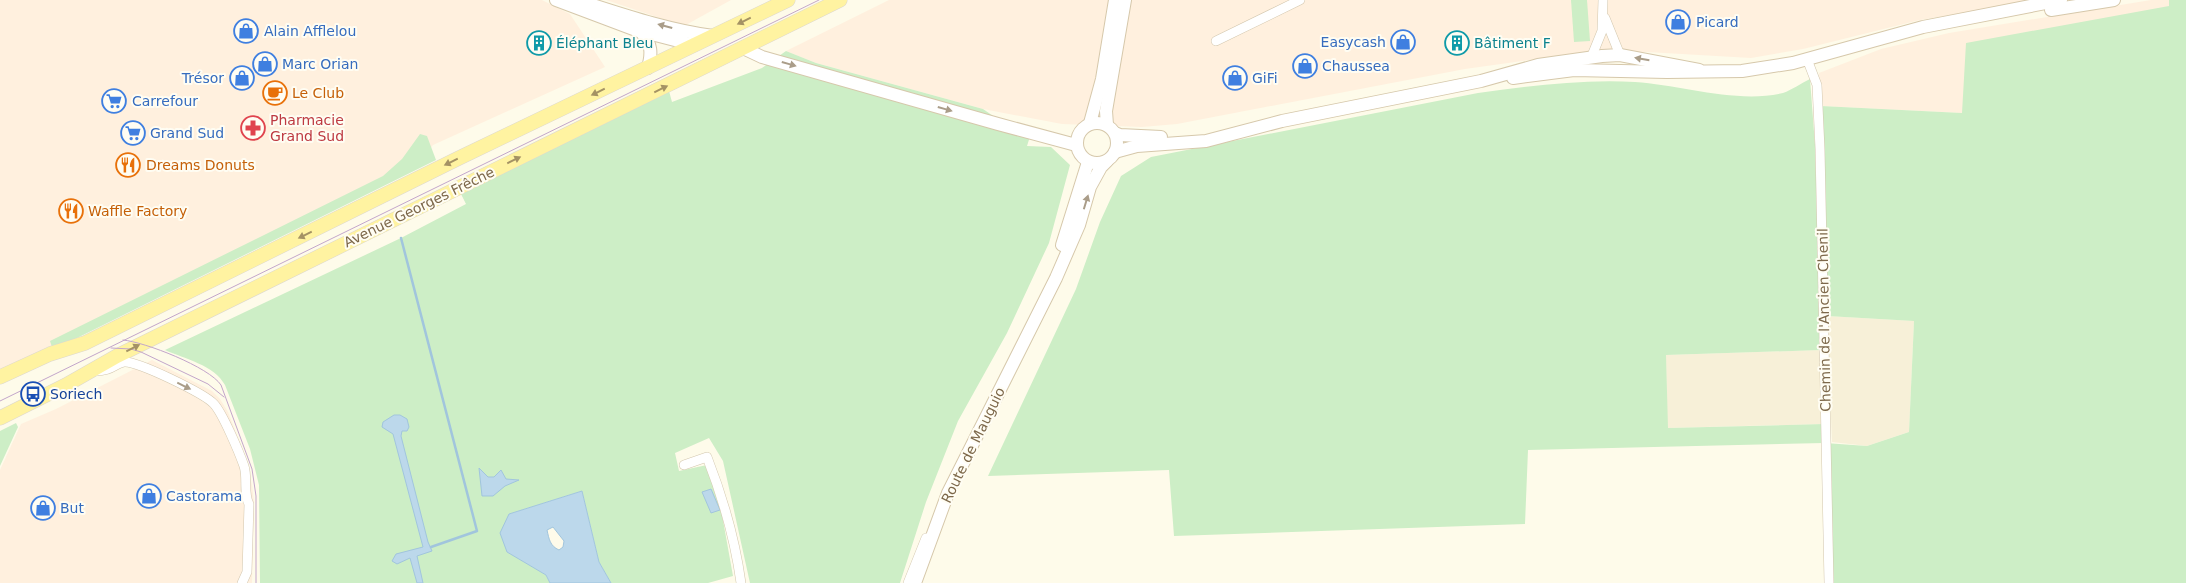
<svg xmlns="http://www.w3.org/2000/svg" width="2186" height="583" font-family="'DejaVu Sans',sans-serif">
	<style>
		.residential { fill: #f7f0d8 }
		.commercial { fill: #fff0de }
		.green { fill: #cdeec6 }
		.water { fill: #bcd8eb; stroke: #a1c5dd; fill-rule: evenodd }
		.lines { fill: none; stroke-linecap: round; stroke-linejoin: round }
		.stream { stroke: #a1c5dd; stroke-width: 2.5 }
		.street-casing { stroke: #d3c7ae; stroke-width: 10 }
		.secondary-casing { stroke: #d6c8ab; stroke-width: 14 }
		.primary-casing { stroke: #ddd8d0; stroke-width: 15 }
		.street { stroke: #fff; stroke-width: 9 }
		.secondary { stroke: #fff; stroke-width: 12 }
		.primary { stroke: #fff3a1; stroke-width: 14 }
		.tram { stroke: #c3a6cb; stroke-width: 1 }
		.oneway { fill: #a49264 }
		.oneway2 { fill: #aa9d89 }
		.labels { text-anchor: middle; stroke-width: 4; stroke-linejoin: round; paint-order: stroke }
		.shop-label { font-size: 14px; fill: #366cbe; stroke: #fffdf3; text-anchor: start }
		.culture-label { font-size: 14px; fill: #0d838f; stroke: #fffdf3; text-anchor: start }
		.food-label { font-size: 14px; fill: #c56008; stroke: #fffdf3; text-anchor: start }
		.health-label { font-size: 14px; fill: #be3a42; stroke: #fffdf3; text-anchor: start }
		.street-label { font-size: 14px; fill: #7d684a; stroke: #fffdf3 }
		.transit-label { font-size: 14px; fill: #164399; stroke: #fffdf3; text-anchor: start }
	</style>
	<rect width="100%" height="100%" fill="#fefbea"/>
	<g class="residential">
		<path d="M1827,316L1914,321L1909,432L1867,446L1832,442Z"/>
		<path d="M1821,350L1824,424L1667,428L1666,355Z"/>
	</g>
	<g class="commercial">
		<path d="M0,0H542L570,14L605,67L433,145L415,170L0,371Z"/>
		<path d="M606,0H731L684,26Z"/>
		<path d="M889,0H2042L1920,20L1803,49L1751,58L1647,52L1572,54L1465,69L1177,124L1142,127L1062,124L983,109L816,63L786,51Z"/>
		<path d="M2151,0H2169V6L1962,113L1821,106L1819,73L1881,49L1949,33Z"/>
		<path d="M152,360L212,391L220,399L228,412L244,453L252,485L254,502L252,583H0V470L21,424L56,409Z"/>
	</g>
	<g class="green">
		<path d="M1571,0H1587L1590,41L1574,42Z"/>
		<path d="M2169,0H2186V583H1830L1824,443L1528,450L1525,524L1174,536L1169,470L988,476L1076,289L1100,222L1121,176L1151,157L1478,93C1529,86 1583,79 1635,82C1681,85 1737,104 1783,93C1792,90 1801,83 1810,79L1815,145L1821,350L1666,355L1668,428L1824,424L1825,443L1867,446L1909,432L1914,321L1827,316L1821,106L1962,113L1966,43L2169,6Z"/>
		<path d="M786,51L816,63L983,109L999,120L1032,130L1027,146L1051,147L1070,165L1049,243L1007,333L958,421L926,502L900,583H750L723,461L709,438L675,453L679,471L707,465L719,498L733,576L708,583H611L599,562L582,491L509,514L530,565L546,575L550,583H260L259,485L250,449L225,385C214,365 185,359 165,350L401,238L466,204L460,192L669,91L672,102L762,68Z"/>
		<path d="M420,134L427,136L436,160L75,339L52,347L50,341L383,176L402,159Z"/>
		<path d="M16,423L18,427L0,466V431Z"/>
	</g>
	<g class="water">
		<path d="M394,415H400L407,419L409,427L407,431H402L401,436L428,542L432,551L417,556L423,583H417L410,558L397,564L392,561L396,554L423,547L393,434L382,427L383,422Z"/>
		<path d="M479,468L488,477H494L501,470L506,479L519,480L505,486L493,496H482Z"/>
		<path d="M711,489L720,510L711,513L702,492Z"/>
		<path d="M582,491L599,562L611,583H550L546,575L507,552L500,533L509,514ZM553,527L564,541L563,547L559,550C550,546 549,539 547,530Z"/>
	</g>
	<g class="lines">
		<path class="stream" d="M401,238L477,531L431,547"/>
		<g class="street-casing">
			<g id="street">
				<path d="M1605,18L1620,55"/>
				<path d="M1216,41L1300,0"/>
				<path d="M1591,58L1602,31L1603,0"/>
				<path d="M1807,59L1817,85L1820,149L1829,583"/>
				<path d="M95,371C112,371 112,365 124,362C136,360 205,394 214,404C223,414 239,452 244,466C248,478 243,494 249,504L247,572L242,583"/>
				<path d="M684,465L707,457C723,498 735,539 741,583"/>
				<path d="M908,583L926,538"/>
			</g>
		</g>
		<g class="secondary-casing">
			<g id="secondary">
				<path d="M556,0L641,32C652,44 652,53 648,68"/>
				<path d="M577,0C621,14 667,30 713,36"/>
				<path d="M2051,10L2114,0"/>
				<path d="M640,31L694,45"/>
				<path d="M743,48L762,57L998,124L1076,145"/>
				<path d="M1513,78L1574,70L1667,72L1742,71L1793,63L1923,27L2061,0"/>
				<circle cx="1097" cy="143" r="20"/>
				<path d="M1090,123L1102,79L1115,0"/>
				<path d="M1107,125L1106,111L1125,0"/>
				<path d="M1115,133L1120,135L1161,137"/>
				<path d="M1115,152L1137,146L1206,141L1282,121L1481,81L1538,65L1602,56L1620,55L1699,70"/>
				<path d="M1062,245L1088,162"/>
				<path d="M915,583L948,493L1056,278L1079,225L1090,187L1101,167L1107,161"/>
			</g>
		</g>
		<g class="primary-casing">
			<g id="primary">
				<path d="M0,377L50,354L85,343L459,158L788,0"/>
				<path d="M0,418L66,385L117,356L840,0"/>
			</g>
		</g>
		<use href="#street" class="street"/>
		<use href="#secondary" class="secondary"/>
		<use href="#primary" class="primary"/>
		<g class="tram">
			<path d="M123,340C145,342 209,367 221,385L252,469L256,496V583"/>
			<path d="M111,348L131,349L141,352L208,384L224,397"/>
			<path d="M0,401L819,0"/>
		</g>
	</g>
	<defs><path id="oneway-solid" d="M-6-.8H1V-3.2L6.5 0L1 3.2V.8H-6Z" transform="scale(1.25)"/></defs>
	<g class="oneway">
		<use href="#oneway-solid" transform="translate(744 21) rotate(154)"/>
		<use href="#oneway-solid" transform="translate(661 89) rotate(-26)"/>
		<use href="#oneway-solid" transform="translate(598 92) rotate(154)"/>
		<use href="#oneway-solid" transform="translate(514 160) rotate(-26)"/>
		<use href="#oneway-solid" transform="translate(451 162) rotate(154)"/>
		<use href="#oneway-solid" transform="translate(305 235) rotate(154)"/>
		<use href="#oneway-solid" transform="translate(133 348) rotate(-27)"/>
	</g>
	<g class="oneway2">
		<use href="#oneway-solid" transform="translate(665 26) rotate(-165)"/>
		<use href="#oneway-solid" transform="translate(1642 59) rotate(-170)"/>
		<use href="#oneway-solid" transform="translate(789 64) rotate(16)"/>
		<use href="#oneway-solid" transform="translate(945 109) rotate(16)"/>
		<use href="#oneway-solid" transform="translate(1086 202) rotate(-73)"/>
		<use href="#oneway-solid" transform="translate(184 386) rotate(26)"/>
	</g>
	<defs>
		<g id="shop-ring" transform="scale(1.25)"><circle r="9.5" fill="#fffdf3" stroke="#3f7fe0" stroke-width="1.5"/><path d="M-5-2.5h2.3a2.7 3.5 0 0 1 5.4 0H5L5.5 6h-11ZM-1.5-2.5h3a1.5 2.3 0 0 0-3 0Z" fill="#3f7fe0"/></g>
		<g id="building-ring" transform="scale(1.25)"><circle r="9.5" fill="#fffdf3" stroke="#0f9aa8" stroke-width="1.5"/><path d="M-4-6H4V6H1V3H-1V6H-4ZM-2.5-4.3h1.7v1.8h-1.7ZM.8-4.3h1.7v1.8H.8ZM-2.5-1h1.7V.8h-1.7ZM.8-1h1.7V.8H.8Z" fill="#0f9aa8"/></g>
		<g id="cafe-ring" transform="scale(1.25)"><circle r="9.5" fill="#fffdf3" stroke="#e8710a" stroke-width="1.5"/><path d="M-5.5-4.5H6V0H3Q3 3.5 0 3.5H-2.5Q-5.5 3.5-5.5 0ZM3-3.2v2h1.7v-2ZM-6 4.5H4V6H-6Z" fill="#e8710a"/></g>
		<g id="supermarket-ring" transform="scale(1.25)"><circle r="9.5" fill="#fffdf3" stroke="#3f7fe0" stroke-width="1.5"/><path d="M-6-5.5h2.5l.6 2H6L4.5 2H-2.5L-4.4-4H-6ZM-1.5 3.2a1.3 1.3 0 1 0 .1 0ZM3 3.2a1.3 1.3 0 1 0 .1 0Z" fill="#3f7fe0"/></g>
		<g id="pharmacy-ring" transform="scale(1.25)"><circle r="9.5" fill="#fffdf3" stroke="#e0444e" stroke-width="1.5"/><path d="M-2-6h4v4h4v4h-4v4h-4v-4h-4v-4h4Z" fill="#e0444e"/></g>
		<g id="restaurant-ring" transform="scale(1.25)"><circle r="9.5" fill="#fffdf3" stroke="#e8710a" stroke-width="1.5"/><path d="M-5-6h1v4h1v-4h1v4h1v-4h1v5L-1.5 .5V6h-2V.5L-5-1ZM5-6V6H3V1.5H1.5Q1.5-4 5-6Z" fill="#e8710a"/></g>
		<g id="bus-ring" transform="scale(1.25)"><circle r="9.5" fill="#fffdf3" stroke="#1a4fb4" stroke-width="1.5"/><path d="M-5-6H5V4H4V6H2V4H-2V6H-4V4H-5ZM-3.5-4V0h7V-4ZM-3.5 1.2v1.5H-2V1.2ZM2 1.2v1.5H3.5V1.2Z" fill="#1a4fb4"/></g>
	</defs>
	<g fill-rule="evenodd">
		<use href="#shop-ring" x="1678" y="22"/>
		<use href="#shop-ring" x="246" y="31"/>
		<use href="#shop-ring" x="1403" y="42"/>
		<use href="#building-ring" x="539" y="43"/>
		<use href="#building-ring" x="1457" y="43"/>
		<use href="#shop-ring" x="265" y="64"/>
		<use href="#shop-ring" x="1305" y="66"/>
		<use href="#shop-ring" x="242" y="78"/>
		<use href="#shop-ring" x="1235" y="78"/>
		<use href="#cafe-ring" x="275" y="93"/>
		<use href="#supermarket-ring" x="114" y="101"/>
		<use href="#pharmacy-ring" x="253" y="128"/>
		<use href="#supermarket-ring" x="133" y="133"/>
		<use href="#restaurant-ring" x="128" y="165"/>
		<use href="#restaurant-ring" x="71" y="211"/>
		<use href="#bus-ring" x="33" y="394"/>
		<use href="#shop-ring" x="149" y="496"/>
		<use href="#shop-ring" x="43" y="508"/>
	</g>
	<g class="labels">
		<g class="shop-label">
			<text x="1696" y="27">Picard</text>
			<text x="264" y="36">Alain Afflelou</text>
			<text x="1386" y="47" text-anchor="end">Easycash</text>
			<text x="282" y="69">Marc Orian</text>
			<text x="1322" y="71">Chaussea</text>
			<text x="224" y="83" text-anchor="end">Trésor</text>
			<text x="1252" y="83">GiFi</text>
			<text x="132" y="106">Carrefour</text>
			<text x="150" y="138">Grand Sud</text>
			<text x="166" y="501">Castorama</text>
			<text x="60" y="513">But</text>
		</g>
		<g class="culture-label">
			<text x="556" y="48">Éléphant Bleu</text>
			<text x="1474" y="48">Bâtiment F</text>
		</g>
		<g class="food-label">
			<text x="292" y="98">Le Club</text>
			<text x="146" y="170">Dreams Donuts</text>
			<text x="88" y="216">Waffle Factory</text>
		</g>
		<g class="health-label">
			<text x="270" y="125">Pharmacie<tspan x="270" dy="16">Grand Sud</tspan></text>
		</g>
		<g class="street-label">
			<text transform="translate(419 207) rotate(-26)" y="5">Avenue Georges Frêche</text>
			<text transform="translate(1824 320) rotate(-91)" y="5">Chemin de l'Ancien Chenil</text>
			<text transform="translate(973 445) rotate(-64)" y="5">Route de Mauguio</text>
		</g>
		<g class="transit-label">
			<text x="50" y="399">Soriech</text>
		</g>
	</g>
</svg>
